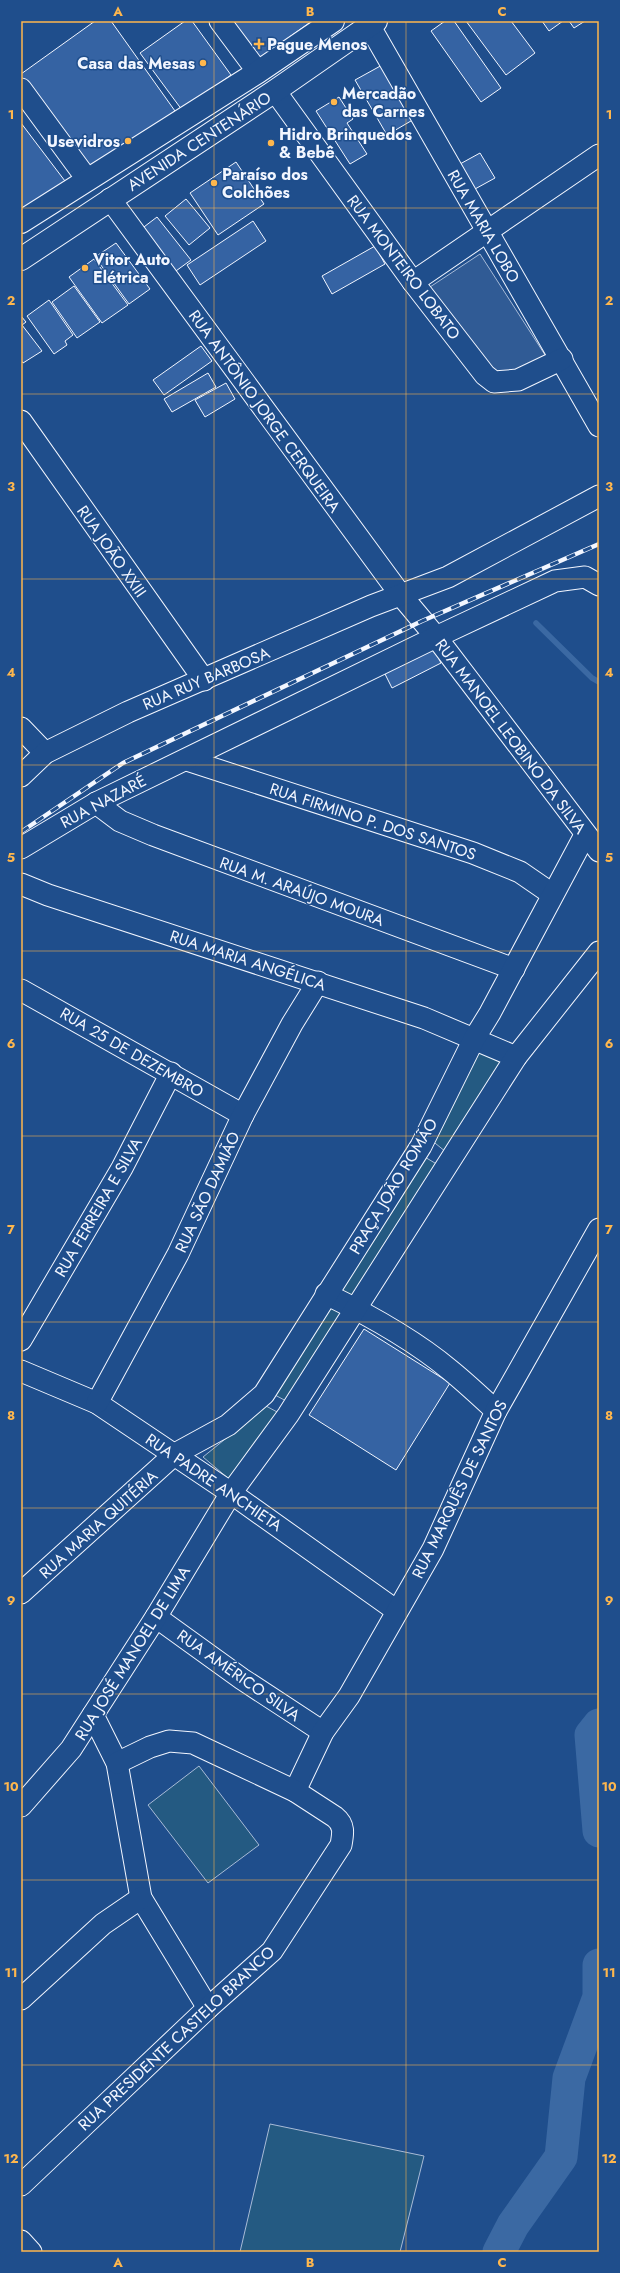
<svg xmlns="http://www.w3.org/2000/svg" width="620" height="2273" font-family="Jost,sans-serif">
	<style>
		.green { fill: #245a82; stroke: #a8bbd7 }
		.parking { fill: #305b95; stroke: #a8bbd7 }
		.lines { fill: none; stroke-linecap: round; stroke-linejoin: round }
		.stream { stroke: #3b69a3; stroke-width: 5.5 }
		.river { stroke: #3b69a3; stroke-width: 33 }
		.building { fill: #3563a3; stroke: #f2f6ff }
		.minor-casing { stroke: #f2f6ff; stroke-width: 23 }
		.major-casing { stroke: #f2f6ff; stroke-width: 24 }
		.minor { stroke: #1f4e8c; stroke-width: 21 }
		.major { stroke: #1f4e8c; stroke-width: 22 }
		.rail-casing { stroke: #f2f6ff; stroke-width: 4.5 }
		.rail { stroke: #1f4e8c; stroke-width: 3; stroke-dasharray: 9; stroke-linecap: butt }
		.grid { fill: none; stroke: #ffb74d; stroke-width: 1; stroke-opacity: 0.55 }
		.poi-dot { fill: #ffb74d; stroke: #1f4e8c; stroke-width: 1.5 }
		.labels { text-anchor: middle; stroke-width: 3; stroke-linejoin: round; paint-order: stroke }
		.poi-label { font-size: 16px; font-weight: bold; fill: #f2f6ff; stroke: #1f4e8c; text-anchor: start }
		.street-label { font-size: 16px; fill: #f2f6ff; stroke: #1f4e8c }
		.neatline { fill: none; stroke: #ffb74d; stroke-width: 1.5 }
		.grid-label { font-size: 13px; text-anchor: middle; font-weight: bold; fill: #ffb74d }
	</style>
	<rect width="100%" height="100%" fill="#1f4e8c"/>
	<g class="green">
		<path d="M481,1046L506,1063L446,1152L430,1139Z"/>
		<path d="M423,1156L440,1166L355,1299L339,1290Z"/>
		<path d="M328,1306L345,1311L288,1402L275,1395Z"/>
		<path d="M266,1406L279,1413L229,1479L203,1457Z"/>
		<path d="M199,1766L259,1845L208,1883L148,1805Z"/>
		<path d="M270,2124L424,2156L400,2252H240Z"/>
	</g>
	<path class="parking" d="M480,254L547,358L514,376L494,373L430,287Z"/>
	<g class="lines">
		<path class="stream" d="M536,623L592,678L599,682"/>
		<g class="river">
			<path d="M599,1725L591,1735L599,1831"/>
			<path d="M499,2252L513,2225L561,2157L569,2078L599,1997V1965"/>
		</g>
	</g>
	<g class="building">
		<path d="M95,21H111L175,111L89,172L21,77V74Z"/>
		<path d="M185,21H192L231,75L182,110L140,53Z"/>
		<path d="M229,21H312L257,60Z"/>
		<path d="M445,21H454L501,88L481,102L431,31Z"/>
		<path d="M466,21H511L535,53L506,75Z"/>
		<path d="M542,21H563L549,31Z"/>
		<path d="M569,21H585L574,28Z"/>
		<path d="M384,64L416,118L387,135L355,80Z"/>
		<path d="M339,97L353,119L347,123L367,154L350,164L316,111Z"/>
		<path d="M21,123L68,185L21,215Z"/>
		<path d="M480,153L495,178L475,189L460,164Z"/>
		<path d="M236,162L264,204L218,235L190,193Z"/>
		<path d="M186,199L210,228L189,245L165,216Z"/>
		<path d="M157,217L191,260L169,276L136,233Z"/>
		<path d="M253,221L266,241L200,285L187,265Z"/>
		<path d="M116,243L150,289L129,304L95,257Z"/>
		<path d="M375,246L385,264L332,294L322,276Z"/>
		<path d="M94,259L128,305L102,323L69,277Z"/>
		<path d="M74,286L100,322L77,338L52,302Z"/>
		<path d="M49,300L73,335L65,341L67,345L54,354L27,316Z"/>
		<path d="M21,316L26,322L22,325L42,351L23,363L21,360Z"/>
		<path d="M201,346L212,361L164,395L153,380Z"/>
		<path d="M208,373L216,387L172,412L164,399Z"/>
		<path d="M226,383L235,399L205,417L195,400Z"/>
		<path d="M433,647L441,663L392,688L384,672Z"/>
		<path d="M364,1329L450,1383L396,1470L309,1415Z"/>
	</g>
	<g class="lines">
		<g class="minor-casing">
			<g id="minor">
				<path d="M220,21L258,72"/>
				<path d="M369,25L599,426"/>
				<path d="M21,89L87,179"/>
				<path d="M275,91L413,282L485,375L494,382L518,380L562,359"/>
				<path d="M110,199L400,594L436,637L599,851"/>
				<path d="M413,282L599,155"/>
				<path d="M21,421L204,680"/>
				<path d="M21,728L45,753"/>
				<path d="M187,760L473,853L520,872L552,894"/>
				<path d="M21,776L45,753L128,712L371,606L448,577L599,496"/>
				<path d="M96,803L120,821L153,835L514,969"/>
				<path d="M21,848L96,803L436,637L555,581L585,577L599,585"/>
				<path d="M21,884L48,895L424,1018L516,1057"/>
				<path d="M21,990L243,1115"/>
				<path d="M326,1294C369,1315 413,1339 450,1370C466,1383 481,1397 496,1411"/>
				<path d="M21,1340L122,1168L171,1073"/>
				<path d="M21,1371L97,1403L231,1493L397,1611"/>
				<path d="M97,1403L178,1254L243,1115L292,1024L318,982"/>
				<path d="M21,1593L175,1454L228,1425L264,1394L421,1146L474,1039L490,1013L585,835"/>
				<path d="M156,1617L242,1679L323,1732"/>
				<path d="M93,1715L117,1763L141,1898L208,2008"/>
				<path d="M295,1791L323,1732L349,1696L433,1549L496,1411L599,1229"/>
				<path d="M21,1806L71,1749L156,1617L231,1493L288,1415L516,1057L599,952"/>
				<path d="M21,1999L103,1924L141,1898"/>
				<path d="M21,2185L208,2008L272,1951L341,1845C343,1834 345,1825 335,1817L295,1791L193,1743L169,1741L150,1747L117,1763"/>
				<path d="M21,2241L31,2252"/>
			</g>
		</g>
		<g class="major-casing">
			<g id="major">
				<path d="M21,222L258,72L333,21"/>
				<path d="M21,259L275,91L376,21"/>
			</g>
		</g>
		<use href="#minor" class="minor"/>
		<use href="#major" class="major"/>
		<g class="rail-casing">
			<path id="rail" d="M21,832L123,763L422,621L599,544"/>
		</g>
		<use href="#rail" class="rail"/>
	</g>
	<path class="grid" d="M214,21V2252M406,21V2252M21,208H599M21,394H599M21,579H599M21,765H599M21,951H599M21,1136H599M21,1322H599M21,1508H599M21,1694H599M21,1880H599M21,2065H599"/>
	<g class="poi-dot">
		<path d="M257 38h4v4h4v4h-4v4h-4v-4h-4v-4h4z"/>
		<circle cx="203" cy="63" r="4"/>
		<circle cx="334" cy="102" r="4"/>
		<circle cx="128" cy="141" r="4"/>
		<circle cx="271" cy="143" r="4"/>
		<circle cx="214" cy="183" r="4"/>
		<circle cx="85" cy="268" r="4"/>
	</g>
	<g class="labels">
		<g class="poi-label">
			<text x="267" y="50">Pague Menos</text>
			<text x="195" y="69" text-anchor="end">Casa das Mesas</text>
			<text x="342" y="99">Mercadão<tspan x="342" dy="18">das Carnes</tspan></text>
			<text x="279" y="140">Hidro Brinquedos<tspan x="279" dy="18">&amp; Bebê</tspan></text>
			<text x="120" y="147" text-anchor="end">Usevidros</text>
			<text x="222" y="180">Paraíso dos<tspan x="222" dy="18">Colchões</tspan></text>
			<text x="93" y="265">Vitor Auto<tspan x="93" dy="18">Elétrica</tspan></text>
		</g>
		<g class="street-label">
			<text transform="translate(199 141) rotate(-33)" y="6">AVENIDA CENTENÁRIO</text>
			<text transform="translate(484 226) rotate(60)" y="6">RUA MARIA LOBO</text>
			<text transform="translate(404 267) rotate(53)" y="6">RUA MONTEIRO LOBATO</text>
			<text transform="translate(265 411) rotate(54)" y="6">RUA ANTÔNIO JORGE CERQUEIRA</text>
			<text transform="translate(112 551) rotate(55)" y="6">RUA JOÃO XXIII</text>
			<text transform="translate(206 678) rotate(-23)" y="6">RUA RUY BARBOSA</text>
			<text transform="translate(511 736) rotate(53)" y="6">RUA MANOEL LEOBINO DA SILVA</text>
			<text transform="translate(103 801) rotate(-28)" y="6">RUA NAZARÉ</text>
			<text transform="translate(373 821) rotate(18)" y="6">RUA FIRMINO P. DOS SANTOS</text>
			<text transform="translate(302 891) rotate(20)" y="6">RUA M. ARAÚJO MOURA</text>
			<text transform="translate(248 960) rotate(18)" y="6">RUA MARIA ANGÉLICA</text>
			<text transform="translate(132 1052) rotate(30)" y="6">RUA 25 DE DEZEMBRO</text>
			<text transform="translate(393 1186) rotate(-59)" y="6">PRAÇA JOÃO ROMÃO</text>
			<text transform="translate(207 1192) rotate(-65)" y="6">RUA SÃO DAMIÃO</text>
			<text transform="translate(98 1207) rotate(-60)" y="6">RUA FERREIRA E SILVA</text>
			<text transform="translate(214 1482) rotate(34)" y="6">RUA PADRE ANCHIETA</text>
			<text transform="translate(459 1489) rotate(-64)" y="6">RUA MARQUÊS DE SANTOS</text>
			<text transform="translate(98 1524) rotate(-42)" y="6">RUA MARIA QUITÉRIA</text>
			<text transform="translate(132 1653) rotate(-58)" y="6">RUA JOSÉ MANOEL DE LIMA</text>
			<text transform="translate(239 1675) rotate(35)" y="6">RUA AMÉRICO SILVA</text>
			<text transform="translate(176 2038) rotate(-43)" y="6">RUA PRESIDENTE CASTELO BRANCO</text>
		</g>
	</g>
	<rect width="620" height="2273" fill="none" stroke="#1f4e8c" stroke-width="44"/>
	<rect x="22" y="22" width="576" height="2229" class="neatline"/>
	<g class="grid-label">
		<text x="118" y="16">A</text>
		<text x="310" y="16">B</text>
		<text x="502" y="16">C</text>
		<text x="11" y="119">1</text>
		<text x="609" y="119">1</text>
		<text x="11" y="305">2</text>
		<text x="609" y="305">2</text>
		<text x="11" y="491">3</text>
		<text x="609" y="491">3</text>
		<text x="11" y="677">4</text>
		<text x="609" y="677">4</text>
		<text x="11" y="862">5</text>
		<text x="609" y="862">5</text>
		<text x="11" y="1048">6</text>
		<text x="609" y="1048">6</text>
		<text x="11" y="1234">7</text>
		<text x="609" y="1234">7</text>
		<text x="11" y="1420">8</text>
		<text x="609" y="1420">8</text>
		<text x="11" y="1605">9</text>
		<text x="609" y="1605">9</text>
		<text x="11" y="1791">10</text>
		<text x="609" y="1791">10</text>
		<text x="11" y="1977">11</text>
		<text x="609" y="1977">11</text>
		<text x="11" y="2163">12</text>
		<text x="609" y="2163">12</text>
		<text x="118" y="2267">A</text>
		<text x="310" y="2267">B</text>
		<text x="502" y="2267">C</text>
	</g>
</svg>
